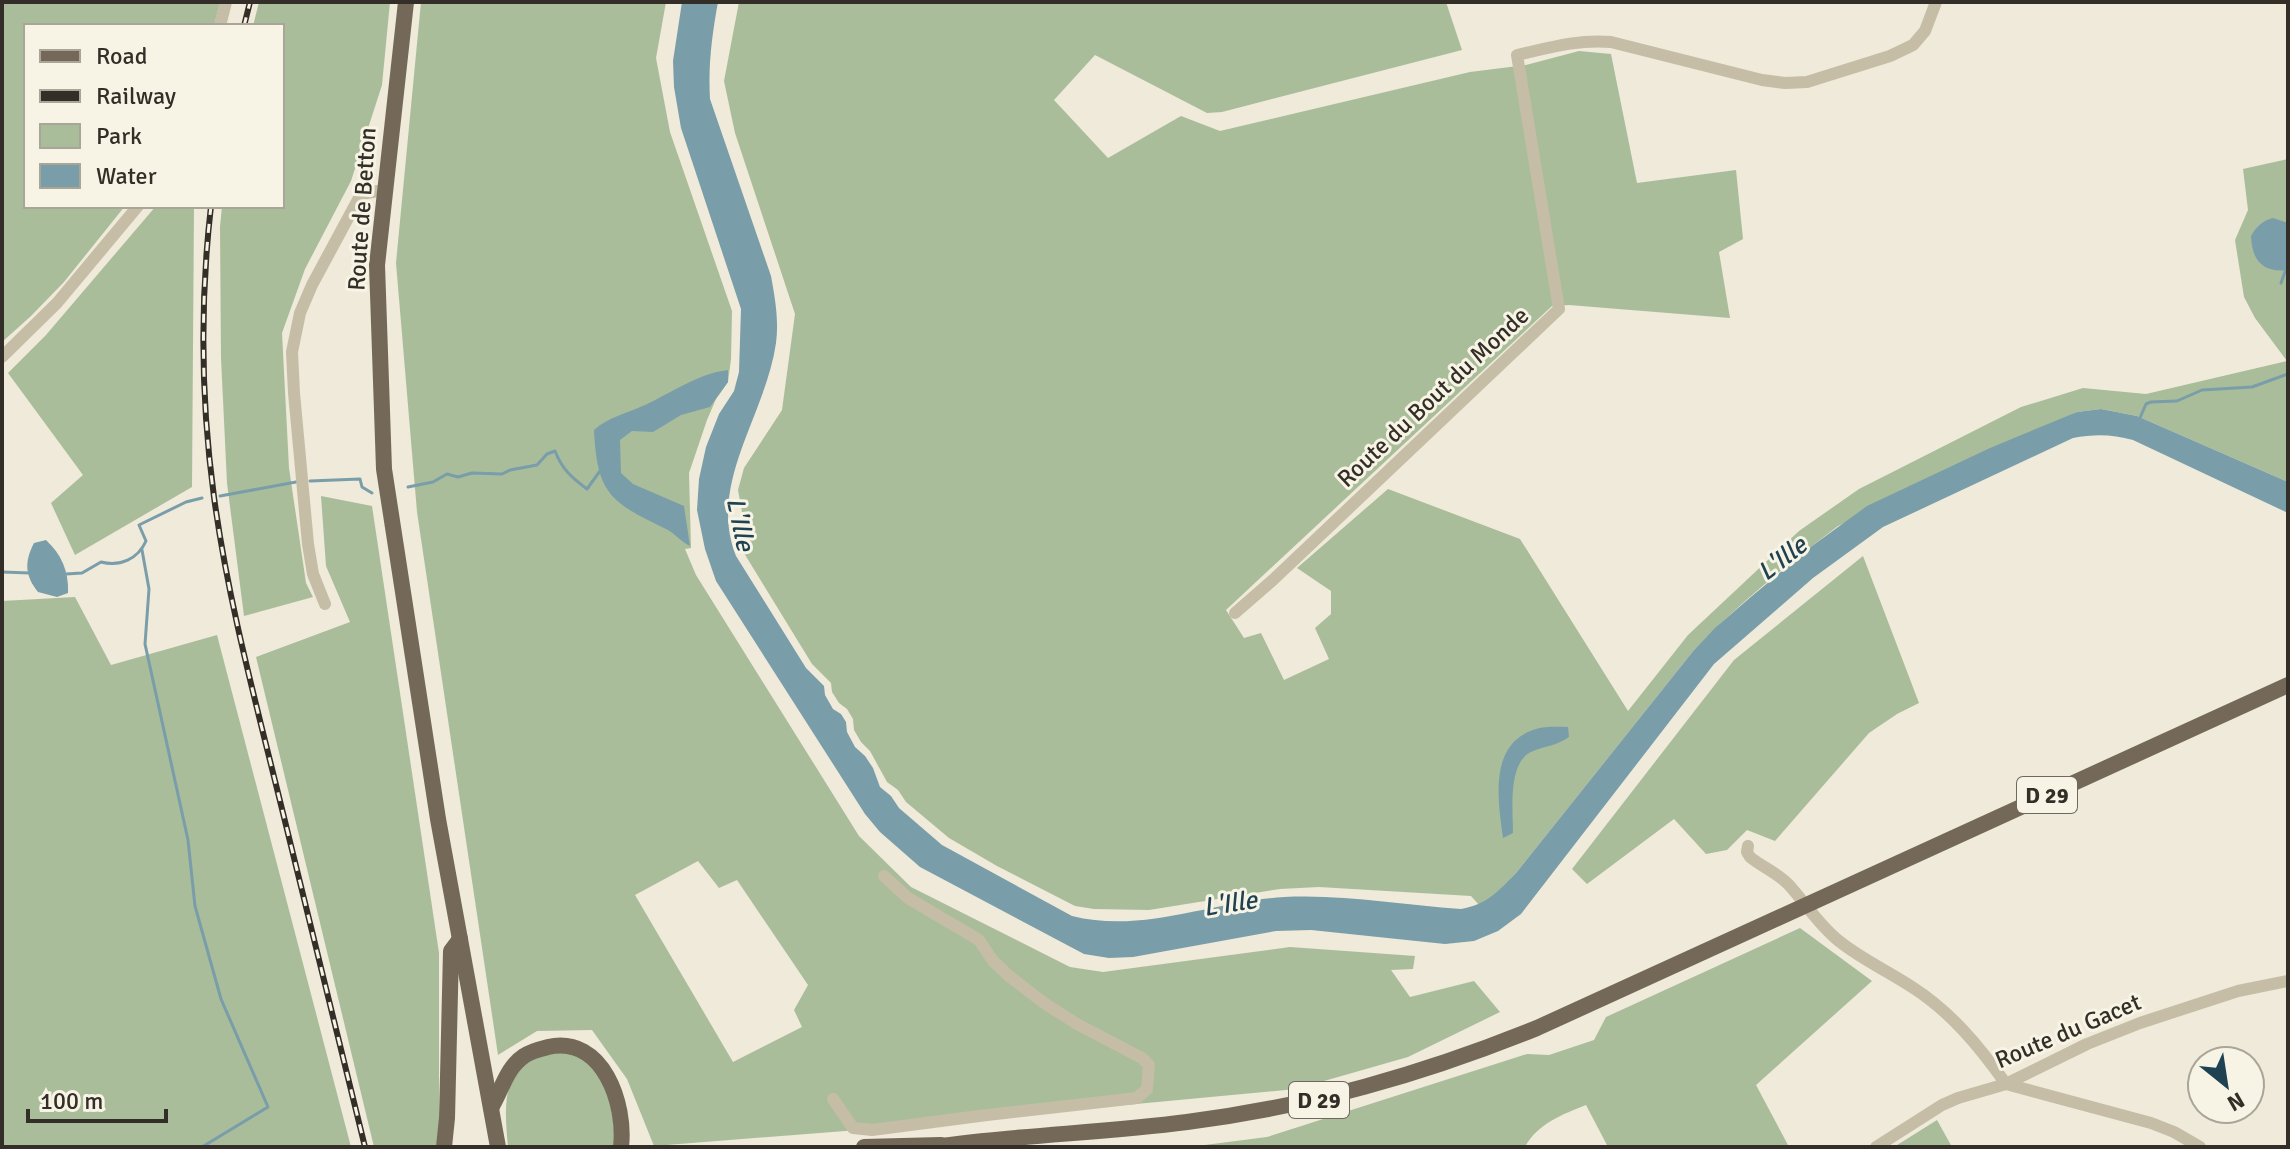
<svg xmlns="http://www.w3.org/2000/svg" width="2290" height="1149" font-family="Signika,sans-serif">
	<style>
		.green { fill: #a9bd9a; fill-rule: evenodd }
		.water { fill: #7a9daa }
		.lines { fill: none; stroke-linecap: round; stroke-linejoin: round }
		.stream { stroke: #7a9daa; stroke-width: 3 }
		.minor { stroke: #c6bda6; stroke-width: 12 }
		.major { stroke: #746958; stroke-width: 16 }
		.rail-casing { stroke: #332e27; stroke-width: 6 }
		.rail { stroke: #f8f4e5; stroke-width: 3; stroke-dasharray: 9; stroke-linecap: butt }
		.labels { text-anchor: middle; stroke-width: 6; stroke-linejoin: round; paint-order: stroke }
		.shield { fill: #f8f4e5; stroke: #6e6960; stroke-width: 2 }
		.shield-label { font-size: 22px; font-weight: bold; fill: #332e27 }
		.street-label { font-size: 24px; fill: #332e27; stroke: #f8f4e5 }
		.water-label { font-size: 26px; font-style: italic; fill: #1f4252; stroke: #f8f4e5 }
	</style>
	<rect width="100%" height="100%" fill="#efead9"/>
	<g class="green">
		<path d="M2,2H220L214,26H26V206H125L64,282L31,316L2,342Z"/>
		<path d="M259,2H390L382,85L351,181L305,269L282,333L289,468L306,583L313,597L244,616L227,483L221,358L220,227L222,206H282V26H253Z"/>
		<path d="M421,2H666L656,58L670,132L732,311L731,359L728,382L716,399L707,420L689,473L691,548L685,549L696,575L859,836L911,887L1070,967L1103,972L1290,947L1415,956L1413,969L1391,970L1410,997L1474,981L1500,1012L1408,1057L1296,1089L858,1130L654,1146L627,1079L592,1030L537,1031L498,1055L417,512L396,263ZM698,861L719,888L737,880L808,985L794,1010L802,1027L733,1062L635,895Z"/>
		<path d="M739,2H1446L1462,50L1222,112L1207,113L1095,55L1054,100L1108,158L1181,116L1220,131L1470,72L1526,65L1579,51L1611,54L1637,183L1736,170L1743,239L1719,252L1730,318L1569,305L1552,306L1226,610L1244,638L1261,633L1284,680L1329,659L1315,628L1331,614V591L1297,568L1388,489L1520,539L1628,711L1688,635L1799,531L1859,489L2021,407L2083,388L2146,394L2287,361L2255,318L2244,297L2235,240L2248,210L2243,169L2288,159V482L2137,416L2101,409L2077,412L1838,526C1788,564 1738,604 1694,650L1516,873L1495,895L1479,905L1471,896L1319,887L1280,889L1149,910L1094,909L1075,906L997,866L949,838L906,802L898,790L887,782L870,751L861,742L854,730L853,719L847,709L839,703L832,692L831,683L812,664L744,553L742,512L738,490L744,468L782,410L795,314L735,133L724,81Z"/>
		<path d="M156,206H194L192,487L75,555L51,503L83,475L8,373L46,335Z"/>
		<path d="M321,496L372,506L439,953V1147H374L256,657L350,622L326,566Z"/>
		<path d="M1863,556L1919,703L1897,714L1869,733L1775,841L1747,830L1727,850L1706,854L1674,819L1587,884L1572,869L1734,660Z"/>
		<path d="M75,597L111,665L217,635L351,1147H2V601Z"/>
		<path d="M1800,928L1872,981L1756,1085L1789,1147H1608L1586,1105C1563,1114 1537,1124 1525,1147H1189L1267,1137L1527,1054L1549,1055L1594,1040L1606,1017Z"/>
		<path d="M565,1051C571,1053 578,1055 584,1058C608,1074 616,1120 614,1147H508C503,1093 502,1060 565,1051Z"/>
		<path d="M1937,1120L1952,1147H1894Z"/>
	</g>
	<g class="water">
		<path d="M682,2H718C712,35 708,65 710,99L771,276C775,298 779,320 776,343C766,415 707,484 736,556L806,668L824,686L825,695L833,709L841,714L846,722L847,732L855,747L865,756L873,768L880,787L891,796L899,808L942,845L1072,916C1143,934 1212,901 1284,897C1343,894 1402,905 1461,909C1488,904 1497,892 1516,873L1694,650L1715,628L1752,596L1812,546L1867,506L1990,448L2077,412L2101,409L2137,416L2288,482V513L2133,440C2112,434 2094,434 2073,438L1883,527L1813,578L1714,664L1521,914L1498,931L1474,941L1445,944L1311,930L1276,931L1133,957L1109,958L1084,954L920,867L880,832L865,814L716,581L705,549L697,510L699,479L706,447L719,414L734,391L739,372L741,309L681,128L674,87L673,61Z"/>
		<path d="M2273,218L2288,223V270C2262,273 2252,260 2251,236C2256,227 2262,221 2273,218Z"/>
		<path d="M728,370V382L710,407L681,415L653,432L632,431L620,440L621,473L633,484L684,506L690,546C680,541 674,532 664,528C610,502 597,493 594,430C608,417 628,413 645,405C673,392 697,374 728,370Z"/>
		<path d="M46,540C61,554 69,571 68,593L57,597L38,592C25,576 24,562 34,543Z"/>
		<path d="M1568,727L1569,737C1558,745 1546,746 1533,751C1507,761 1513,810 1513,833L1503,838C1498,800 1488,743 1536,729C1546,726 1558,727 1568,727Z"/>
	</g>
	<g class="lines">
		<g class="stream">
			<path d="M2281,283L2286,269"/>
			<path d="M2139,420L2146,404L2151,402L2177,401L2202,390L2252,387L2288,374"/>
			<path d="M310,481L360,479L362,487L372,493"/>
			<path d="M408,487L433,482L447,474L458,477L472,473L502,474L510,470L537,465L547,454L555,451C562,469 571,477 587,489L600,471"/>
			<path d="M220,496L296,482"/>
			<path d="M142,550L149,589L145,644L188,840L195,906L221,999L268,1107L202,1147"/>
			<path d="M2,572L30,573"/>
			<path d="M66,574L82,573L101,562C120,567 138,559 146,541L139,525L186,502L202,498"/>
		</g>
		<g class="minor">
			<path d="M220,26L226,2"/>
			<path d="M2,357L57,303L138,206"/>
			<path d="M325,604L313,574L308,544L294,393L292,352L300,313L312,285L361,194L378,191L385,194"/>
			<path d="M1235,613L1274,579L1559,309L1517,55C1548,48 1579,39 1611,42L1762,80L1785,83L1807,82L1890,56L1913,45L1925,31L1936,2"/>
			<path d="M1748,846L1747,852L1750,857C1762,867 1778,873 1789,885C1806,904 1819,925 1839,941C1861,959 1888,971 1912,987C1951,1012 1979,1046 2006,1084L2151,1123L2174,1132L2200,1147"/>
			<path d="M833,1099L853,1128L872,1130L987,1115L1137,1098L1147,1089L1149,1065L1142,1058L1077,1024L1044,1003L1009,976L993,961L979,940L908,898L884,876"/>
			<path d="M1876,1147L1942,1105L1958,1098L2006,1084L2087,1044L2140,1023L2238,991L2288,981"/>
		</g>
		<g class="major">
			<path d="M406,2L377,265L384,469L438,819L498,1147"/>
			<path d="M491,1108C502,1090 506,1068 524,1056C531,1051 540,1049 548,1047C603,1035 626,1104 621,1147"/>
			<path d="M444,1147L447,1118L451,951L460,939"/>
			<path d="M864,1147L941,1145"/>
			<path d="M933,1147C1017,1135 1103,1133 1187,1122C1311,1106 1421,1075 1537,1028L2288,685"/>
		</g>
		<g class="rail-casing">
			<g id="rail">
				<path d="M244,26L250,2"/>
				<path d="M211,206C200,302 201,401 214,497C228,601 256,703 281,805C309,919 337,1033 365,1147"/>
			</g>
		</g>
		<use href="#rail" class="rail"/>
	</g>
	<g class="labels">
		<g class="shield">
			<rect x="2017" y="777" width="60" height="36" rx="6"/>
			<rect x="1289" y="1082" width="60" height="36" rx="6"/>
		</g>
		<g class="shield-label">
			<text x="2047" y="803">D 29</text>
			<text x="1319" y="1108">D 29</text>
		</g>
		<g class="street-label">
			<text transform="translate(362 209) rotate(-86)" y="8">Route de Betton</text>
			<text transform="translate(1433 397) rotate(-43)" y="8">Route du Bout du Monde</text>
			<text transform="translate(2068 1031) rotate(-23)" y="8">Route du Gacet</text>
		</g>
		<g class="water-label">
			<text transform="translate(741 524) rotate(78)" y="9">L'Ille</text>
			<text transform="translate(1782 558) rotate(-38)" y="9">L'Ille</text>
			<text transform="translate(1230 903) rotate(-9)" y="9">L'Ille</text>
		</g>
	</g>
	<rect width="2290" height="1149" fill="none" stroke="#332e27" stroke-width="8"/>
	<rect x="24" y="24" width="260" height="184" fill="#f8f4e5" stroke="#a9a599" stroke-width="2"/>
	<rect x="40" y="50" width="40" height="12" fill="#746958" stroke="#a9a599" stroke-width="2"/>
	<text x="96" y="64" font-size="24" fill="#332e27">Road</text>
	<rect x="40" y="90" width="40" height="12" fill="#332e27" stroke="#a9a599" stroke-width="2"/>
	<text x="96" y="104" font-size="24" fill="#332e27">Railway</text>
	<rect x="40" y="124" width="40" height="24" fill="#a9bd9a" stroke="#a9a599" stroke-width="2"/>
	<text x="96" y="144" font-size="24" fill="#332e27">Park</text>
	<rect x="40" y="164" width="40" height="24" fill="#7a9daa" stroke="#a9a599" stroke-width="2"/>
	<text x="96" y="184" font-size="24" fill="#332e27">Water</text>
	<g transform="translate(2226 1085) rotate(150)"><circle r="38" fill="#f8f4e5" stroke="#a9a599" stroke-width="2"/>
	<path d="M0-6L14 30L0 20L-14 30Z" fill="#1f4252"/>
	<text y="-12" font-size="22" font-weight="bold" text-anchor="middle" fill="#332e27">N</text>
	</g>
	<path d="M28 1109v12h138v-12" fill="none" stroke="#332e27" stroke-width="4"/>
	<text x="40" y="1109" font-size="24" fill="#332e27" stroke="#f8f4e5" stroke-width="6" paint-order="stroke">100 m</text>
</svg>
